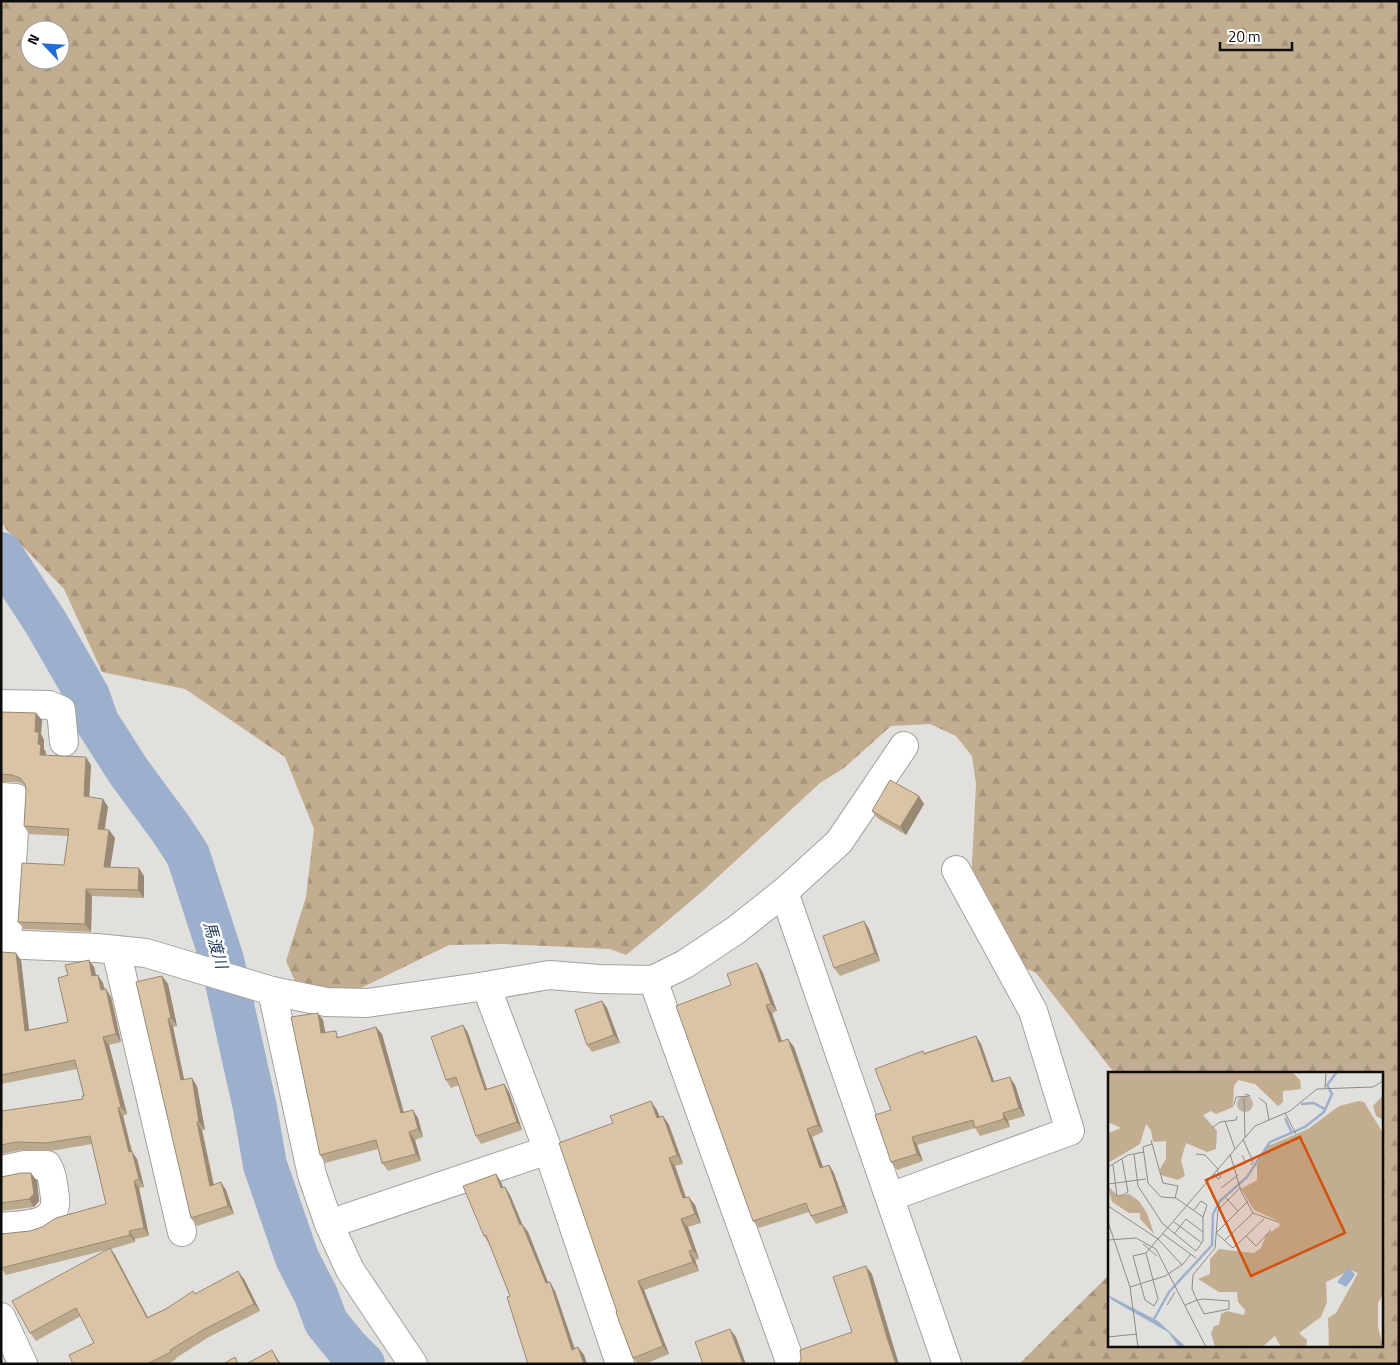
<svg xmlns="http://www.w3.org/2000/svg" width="1400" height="1365" font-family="'Titillium Web','Noto Sans JP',sans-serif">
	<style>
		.forest { fill: url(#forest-firs); fill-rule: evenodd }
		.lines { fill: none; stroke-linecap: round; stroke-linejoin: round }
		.river { stroke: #9cb0ce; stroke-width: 44 }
		.minor-casing { stroke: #a4a19e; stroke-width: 30 }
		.minor { stroke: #fff; stroke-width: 28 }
		.wall { fill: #bba98e }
		.shaded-wall { fill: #998974 }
		.building { fill: #dac4a5; stroke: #998974 }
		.labels { text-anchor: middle; stroke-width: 5; stroke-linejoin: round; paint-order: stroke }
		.water-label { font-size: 16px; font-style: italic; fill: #18335a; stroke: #fff }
		.inset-river { fill: none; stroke: #9cb0ce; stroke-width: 2.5 }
		.inset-road { fill: none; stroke: #8d8b88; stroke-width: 1 }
		.view { fill: #d2510c; fill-opacity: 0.15; stroke: #d2510c; stroke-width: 2.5 }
		.inset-edge { fill: none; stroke: #0d0c0b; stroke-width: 2.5 }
	</style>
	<defs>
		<pattern id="forest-firs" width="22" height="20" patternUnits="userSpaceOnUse" patternTransform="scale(1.25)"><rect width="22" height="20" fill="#c3ad90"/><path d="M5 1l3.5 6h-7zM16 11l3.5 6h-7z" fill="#a6947b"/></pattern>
	</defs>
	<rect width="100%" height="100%" fill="#e2e0dc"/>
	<path class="forest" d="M1,1H1399V1364H1019L1109,1275V1346H1381V1074H1115L1036,973L989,951L971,883L976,784L972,756L956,736L930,724L891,726L844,768L820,783L705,889L659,928L626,955L610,949L504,944L449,945L349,994L302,997L286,961L306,897L314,829L285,757L185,689L102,672L64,589L6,529L1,522ZM30,30H60V60H30Z"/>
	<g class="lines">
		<path class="river" d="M1,554L46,623L88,696L97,722L129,772L171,829L188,855L222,960L255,1108L265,1165L297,1258L316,1295L326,1322L347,1348L363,1364"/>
		<g class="minor-casing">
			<g id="minor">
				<path d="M1,704L49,705L61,710L64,742"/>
				<path d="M1,797L16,798L7,944"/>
				<path d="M784,892L947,1364"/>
				<path d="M1,944L97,948L146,953L272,991L326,1002L367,1003L486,986L549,975L599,979L653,980L685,964L736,930L784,892L839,842L904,746"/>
				<path d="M116,950L182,1232"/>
				<path d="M653,980L791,1364"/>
				<path d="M486,986L548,1150L620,1364"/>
				<path d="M272,991L312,1175L329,1224L350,1270L413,1364"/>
				<path d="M1,1170L25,1165H47C52,1173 53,1182 54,1191C62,1227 27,1224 1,1227"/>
				<path d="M890,1197L1070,1131L1033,1011L956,870"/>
				<path d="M329,1224L548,1150"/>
				<path d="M1,1317L23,1364"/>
			</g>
		</g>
		<use href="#minor" class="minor"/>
	</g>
	<g class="wall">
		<path d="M1,712L36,713L42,720L41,734L44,740V749L46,752V756L91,765L89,797L103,799L108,807L105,830H109L115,838L110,867L144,876V898L92,896L91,932L24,929L18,922L64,865L68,836L29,834L24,826L26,791L25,785L18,782H1Z"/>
		<path d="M924,804L906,835L877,818L872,811Z"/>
		<path d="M864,921L869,929L880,961L840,976L834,968Z"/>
		<path d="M1,952L21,960L29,1030L68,1022V975L89,960L94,967L96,975L103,983L105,989L111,997L121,1042L109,1045L127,1114L123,1116L132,1152L137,1159L144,1187L139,1188L149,1236L135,1239V1242L111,1249L115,1255L148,1317L195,1294L244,1279L260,1311L209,1337L176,1358V1359L168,1364H73L94,1343L81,1316L36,1341L30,1333L106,1250L6,1275L1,1268V1234L30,1231L106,1204L92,1144L51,1151L22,1150L1,1154V1113L83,1099L84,1096L77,1069L1,1084Z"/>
		<path d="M762,971L777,1011L772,1013L782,1041L794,1047L823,1132L812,1137L823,1167L829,1165L834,1173L848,1213L816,1224L811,1216L809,1212L759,1228L753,1221L731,985Z"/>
		<path d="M162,976L168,984L177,1026L173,1027L184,1080L197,1086L205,1130H202L214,1184L226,1190L234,1214L197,1226L191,1218Z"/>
		<path d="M602,1001L607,1008L620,1043L592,1052L587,1045Z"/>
		<path d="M323,1020L325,1033L340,1037L382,1034L404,1113L418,1118L423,1137L415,1140L421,1161L388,1171L382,1163L378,1149L325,1163L320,1155Z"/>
		<path d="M463,1025L468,1033L487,1089L504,1084L509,1092L522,1130L481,1144L476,1136L459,1085L451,1088L446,1080Z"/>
		<path d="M976,1036L981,1044L994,1082L1015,1085L1025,1116L1008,1121L1010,1127L980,1136L975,1128L917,1145L923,1161L897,1170L891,1162L923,1051L924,1053Z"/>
		<path d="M657,1110L660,1117L663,1116L669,1125L683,1164L675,1166L686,1197L695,1205L701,1223L688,1227L699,1259L695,1260L699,1271L644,1290L669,1354L645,1364H638L633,1358L617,1312Z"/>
		<path d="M31,1173L37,1181L39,1201L34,1207L1,1211V1177Z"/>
		<path d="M496,1174L501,1182L503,1188L505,1187L510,1195L522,1224L528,1232L548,1283L555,1291L574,1348L578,1347L584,1355L587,1364L510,1296L489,1244L484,1236Z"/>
	</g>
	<g class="shaded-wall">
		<path d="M36,713L42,720L41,734L44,740V749L46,752L45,763L40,755L35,732Z"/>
		<path d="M86,757L91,765L89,803L84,796Z"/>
		<path d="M919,796L924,804L906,835L900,827Z"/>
		<path d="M103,799L108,807L103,836L98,829Z"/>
		<path d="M109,830L115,838L109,875L104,867Z"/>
		<path d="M139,868L144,876V898L138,890Z"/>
		<path d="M86,889L92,896L91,932L85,924Z"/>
		<path d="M864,921L869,929L880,961L875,953Z"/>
		<path d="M16,953L21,960L30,1038L25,1031Z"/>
		<path d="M89,960L94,967L98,984L92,976Z"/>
		<path d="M757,963L762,971L777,1011L771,1004Z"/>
		<path d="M98,975L103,983L106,998L101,990Z"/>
		<path d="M162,976L168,984L177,1026L171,1018Z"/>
		<path d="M106,989L111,997L121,1042L116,1034Z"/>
		<path d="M602,1001L607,1008L620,1043L614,1035Z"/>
		<path d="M766,1005L772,1013L785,1050L779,1042Z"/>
		<path d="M318,1013L323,1020L327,1041L321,1033Z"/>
		<path d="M168,1019L173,1027L186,1088L181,1080Z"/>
		<path d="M463,1025L468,1033L490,1098L485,1090Z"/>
		<path d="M376,1027L382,1034L406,1121L401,1113Z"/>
		<path d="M976,1036L981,1044L997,1090L992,1082Z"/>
		<path d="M103,1037L109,1045L127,1114L121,1107Z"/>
		<path d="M788,1039L794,1047L823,1132L818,1125Z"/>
		<path d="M1010,1077L1015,1085L1025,1116L1019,1108Z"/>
		<path d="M192,1078L197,1086L205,1130L199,1122Z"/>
		<path d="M504,1084L509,1092L522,1130L517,1122Z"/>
		<path d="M651,1101L657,1110L663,1126L657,1118Z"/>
		<path d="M118,1108L123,1116L132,1152L137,1159L144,1187L139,1179L129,1152Z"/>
		<path d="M413,1110L418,1118L423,1137L418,1129Z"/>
		<path d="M1003,1113L1008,1121L1010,1127L1004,1119Z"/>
		<path d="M663,1116L669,1125L683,1164L677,1155Z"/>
		<path d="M197,1122L202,1130L215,1193L210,1186Z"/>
		<path d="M807,1129L812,1137L826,1175L820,1168Z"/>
		<path d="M409,1132L415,1140L421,1161L416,1154Z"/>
		<path d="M912,1137L917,1145L923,1161L917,1154Z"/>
		<path d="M669,1158L675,1166L689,1207L683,1198Z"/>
		<path d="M829,1165L834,1173L848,1213L843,1206Z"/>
		<path d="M31,1173L37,1181L39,1201L34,1207L29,1199Z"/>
		<path d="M496,1174L501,1182L507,1197L501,1188Z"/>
		<path d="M134,1181L139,1188L149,1236L144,1228Z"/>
		<path d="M221,1182L226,1190L234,1214L228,1206Z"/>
		<path d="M505,1187L510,1195L526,1233L520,1225Z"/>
		<path d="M689,1197L695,1205L701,1223L695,1214Z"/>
		<path d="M681,1219L688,1227L699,1259L693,1250Z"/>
		<path d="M522,1224L528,1232L552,1292L546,1283Z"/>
		<path d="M129,1231L135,1239V1242L130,1235Z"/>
		<path d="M110,1248L115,1255L152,1326L147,1318Z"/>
		<path d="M689,1251L695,1260L699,1271L693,1262Z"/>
		<path d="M866,1266L872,1274L894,1348L899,1364H896L888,1341Z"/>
		<path d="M238,1271L244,1279L260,1311L254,1304Z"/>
		<path d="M638,1281L644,1290L669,1354L663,1346Z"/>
		<path d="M550,1282L555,1291L578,1358L572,1350Z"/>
		<path d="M730,1329L736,1337L746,1364H743Z"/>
		<path d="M578,1347L584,1355L587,1364H584Z"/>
		<path d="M272,1350L277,1358L281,1364H279Z"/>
	</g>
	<g class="building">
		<path d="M1,712L36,713L35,732H39L38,744L41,745L40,755L86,757L84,796L103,799L98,829L109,830L104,867L139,868L138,890L86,889L85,924L18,922L22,863L64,865L69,829L24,826L26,791L25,784L20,778L12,775L1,774Z"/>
		<path d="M890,780L919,796L900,827L872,811Z"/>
		<path d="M864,921L875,953L834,968L823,936Z"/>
		<path d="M1,952L16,953L25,1031L68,1022L58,978L68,975L65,965L89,960L92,976L98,975L101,990L106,989L116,1034L103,1037L121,1107L118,1108L129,1152L132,1151L139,1179L134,1181L144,1228L129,1231L130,1235L1,1268V1234L30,1231L42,1227L56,1218L106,1204L90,1136L46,1143L16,1142L1,1145L2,1111L83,1099L82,1096H84L75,1060L1,1075Z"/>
		<path d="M757,963L771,1004L766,1005L779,1042L788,1039L818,1125L807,1129L820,1168L829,1165L843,1206L811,1216L806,1203L753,1221L676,1006L731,985L727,974Z"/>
		<path d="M162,976L171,1018L168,1019L181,1080L192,1078L199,1122H197L210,1186L221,1182L228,1206L191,1218L136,982Z"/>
		<path d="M602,1001L614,1035L587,1045L575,1010Z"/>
		<path d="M318,1013L321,1033L336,1031L337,1038L376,1027L401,1113L413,1110L418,1129L409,1132L416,1154L382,1163L376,1140L320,1155L291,1017Z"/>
		<path d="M463,1025L485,1090L504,1084L517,1122L476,1136L456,1077L446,1080L431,1037Z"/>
		<path d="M976,1036L992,1082L1010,1077L1019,1108L1003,1113L1004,1119L975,1128L973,1120L912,1137L917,1154L891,1162L875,1115L891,1110L875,1069L923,1051L924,1054Z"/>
		<path d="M651,1101L657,1118L663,1116L677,1155L669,1158L683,1198L689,1197L695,1214L681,1219L693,1250L689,1251L693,1262L638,1281L663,1346L633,1358L619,1321L616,1312H617L559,1143L613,1123L610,1116Z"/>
		<path d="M21,1173H31L34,1194L29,1199L1,1203V1177Z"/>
		<path d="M496,1174L501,1188L505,1187L520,1225L522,1224L546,1283L550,1282L572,1350L578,1347L584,1364H528L507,1297L510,1296L486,1235L484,1236L463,1186Z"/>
		<path d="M110,1248L147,1318L166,1309L193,1291L195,1294L238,1271L254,1304L203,1330L170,1350L171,1352L147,1364H73L69,1355L94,1343L76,1308L30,1333L12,1301Z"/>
		<path d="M866,1266L888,1341L896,1364H799L801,1359L800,1350L852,1332L833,1277Z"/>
		<path d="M730,1329L743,1364H703L695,1342Z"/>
		<path d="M272,1350L279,1364H246Z"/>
		<path d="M235,1357L238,1364H223Z"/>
	</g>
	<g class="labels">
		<g class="water-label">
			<text transform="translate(216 945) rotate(74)" y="6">馬渡川</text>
		</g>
	</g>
	<g transform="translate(1108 1072)">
		<rect width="275" height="275" fill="#e2e0dc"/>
		<path d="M0,0H184L192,8L193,17L175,19V30L170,34L147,12L130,8L126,14L125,35L108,42L103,39L95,43L109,59L108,77L99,80L78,71L73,88L77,104L70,108L53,103L52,97L58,87V69L45,70L43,58L38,52L32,72L0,91V61L13,56L0,50ZM275,23V48L268,44L265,34ZM251,29L256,30L275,61V222L270,231V255L275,275H221L220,246L228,241L250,201L243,198L218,210L219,230L213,245L191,261L199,268L198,275H173L167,264L154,275H107L103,261L106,254L111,253L113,242L119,239L136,243L137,238L130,230L129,220H111L90,207L102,202V187L111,177L146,181L153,176L158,163L172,154L170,149L146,138L133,117L149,108V93L160,74L200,57L231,34ZM0,114L10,124L21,122L31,129L39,141L46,162L32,147V141H21L4,130Z" fill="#c3ad90"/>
		<path d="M129 32a8 8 0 1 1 16 0a8 8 0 1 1-16 0Z" fill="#bfb1a0"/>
		<path d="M241,195L247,203L238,215L229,210ZM0,223L50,249L78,275H71L60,260L4,228Z" fill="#9cb0ce"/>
		<path class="inset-river" d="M193,32L206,31L218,38M177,46L184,61M46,247L61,220L104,173L105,142L112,129L139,105L162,70L197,55L216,40L224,22L219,13L229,0"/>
		<path class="inset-road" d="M217,16L218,0M136,26L137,65M151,26L158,31L161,48M126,33L128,25L142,24L137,22M177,41L188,62M117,49L127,77M104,56L112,50L128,48L129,44M135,67L145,90L143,93M43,68L55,111L70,114L67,126M26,82L30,114L55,152L88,179L95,169V145L68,126L53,125L40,111L35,75L44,72M88,82L97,83L110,97M122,82L133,119L145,141L170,150M5,93L9,124L15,123L20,120L14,87M0,95L20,83L36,80M127,95L138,91L134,83M106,101L110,107L113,105L109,98M0,112L38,107M113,116L130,103M118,126L130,139M140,129L108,161L125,176L156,147M0,134L50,167L74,193M86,138L93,129L99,133L95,145M0,150L22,215L30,275M66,150L94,171M55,162L88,186M66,162L78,147L95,160M138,164L148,174L163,158M0,168L28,166L48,177L98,275M117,168L145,141M35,172L49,184M38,181L147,54L182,39L209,17L265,15L275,9M38,181L50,227L46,234L37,228L25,184ZM22,215L57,204L75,192L83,182M59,233L67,220M77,233L89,228L96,227L121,229V237L96,242L89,228L84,217L85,203L107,176L110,138L133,115M0,265L29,262"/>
		<path class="view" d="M192,65L237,161L143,204L98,108Z"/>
		<rect width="275" height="275" class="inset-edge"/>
	</g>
	<rect width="1400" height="1365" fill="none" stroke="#0d0c0b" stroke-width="5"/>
	<g transform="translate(45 45) rotate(295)"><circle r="24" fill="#ffffff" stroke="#9e9e9d"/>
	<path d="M0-4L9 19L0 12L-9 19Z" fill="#1e6dd8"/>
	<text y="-8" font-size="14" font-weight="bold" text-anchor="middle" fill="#0d0c0b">N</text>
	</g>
	<path d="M1220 42v8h72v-8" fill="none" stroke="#0d0c0b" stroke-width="2.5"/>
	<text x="1228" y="42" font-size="15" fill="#0d0c0b" stroke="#ffffff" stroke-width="4" paint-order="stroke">20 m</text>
</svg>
